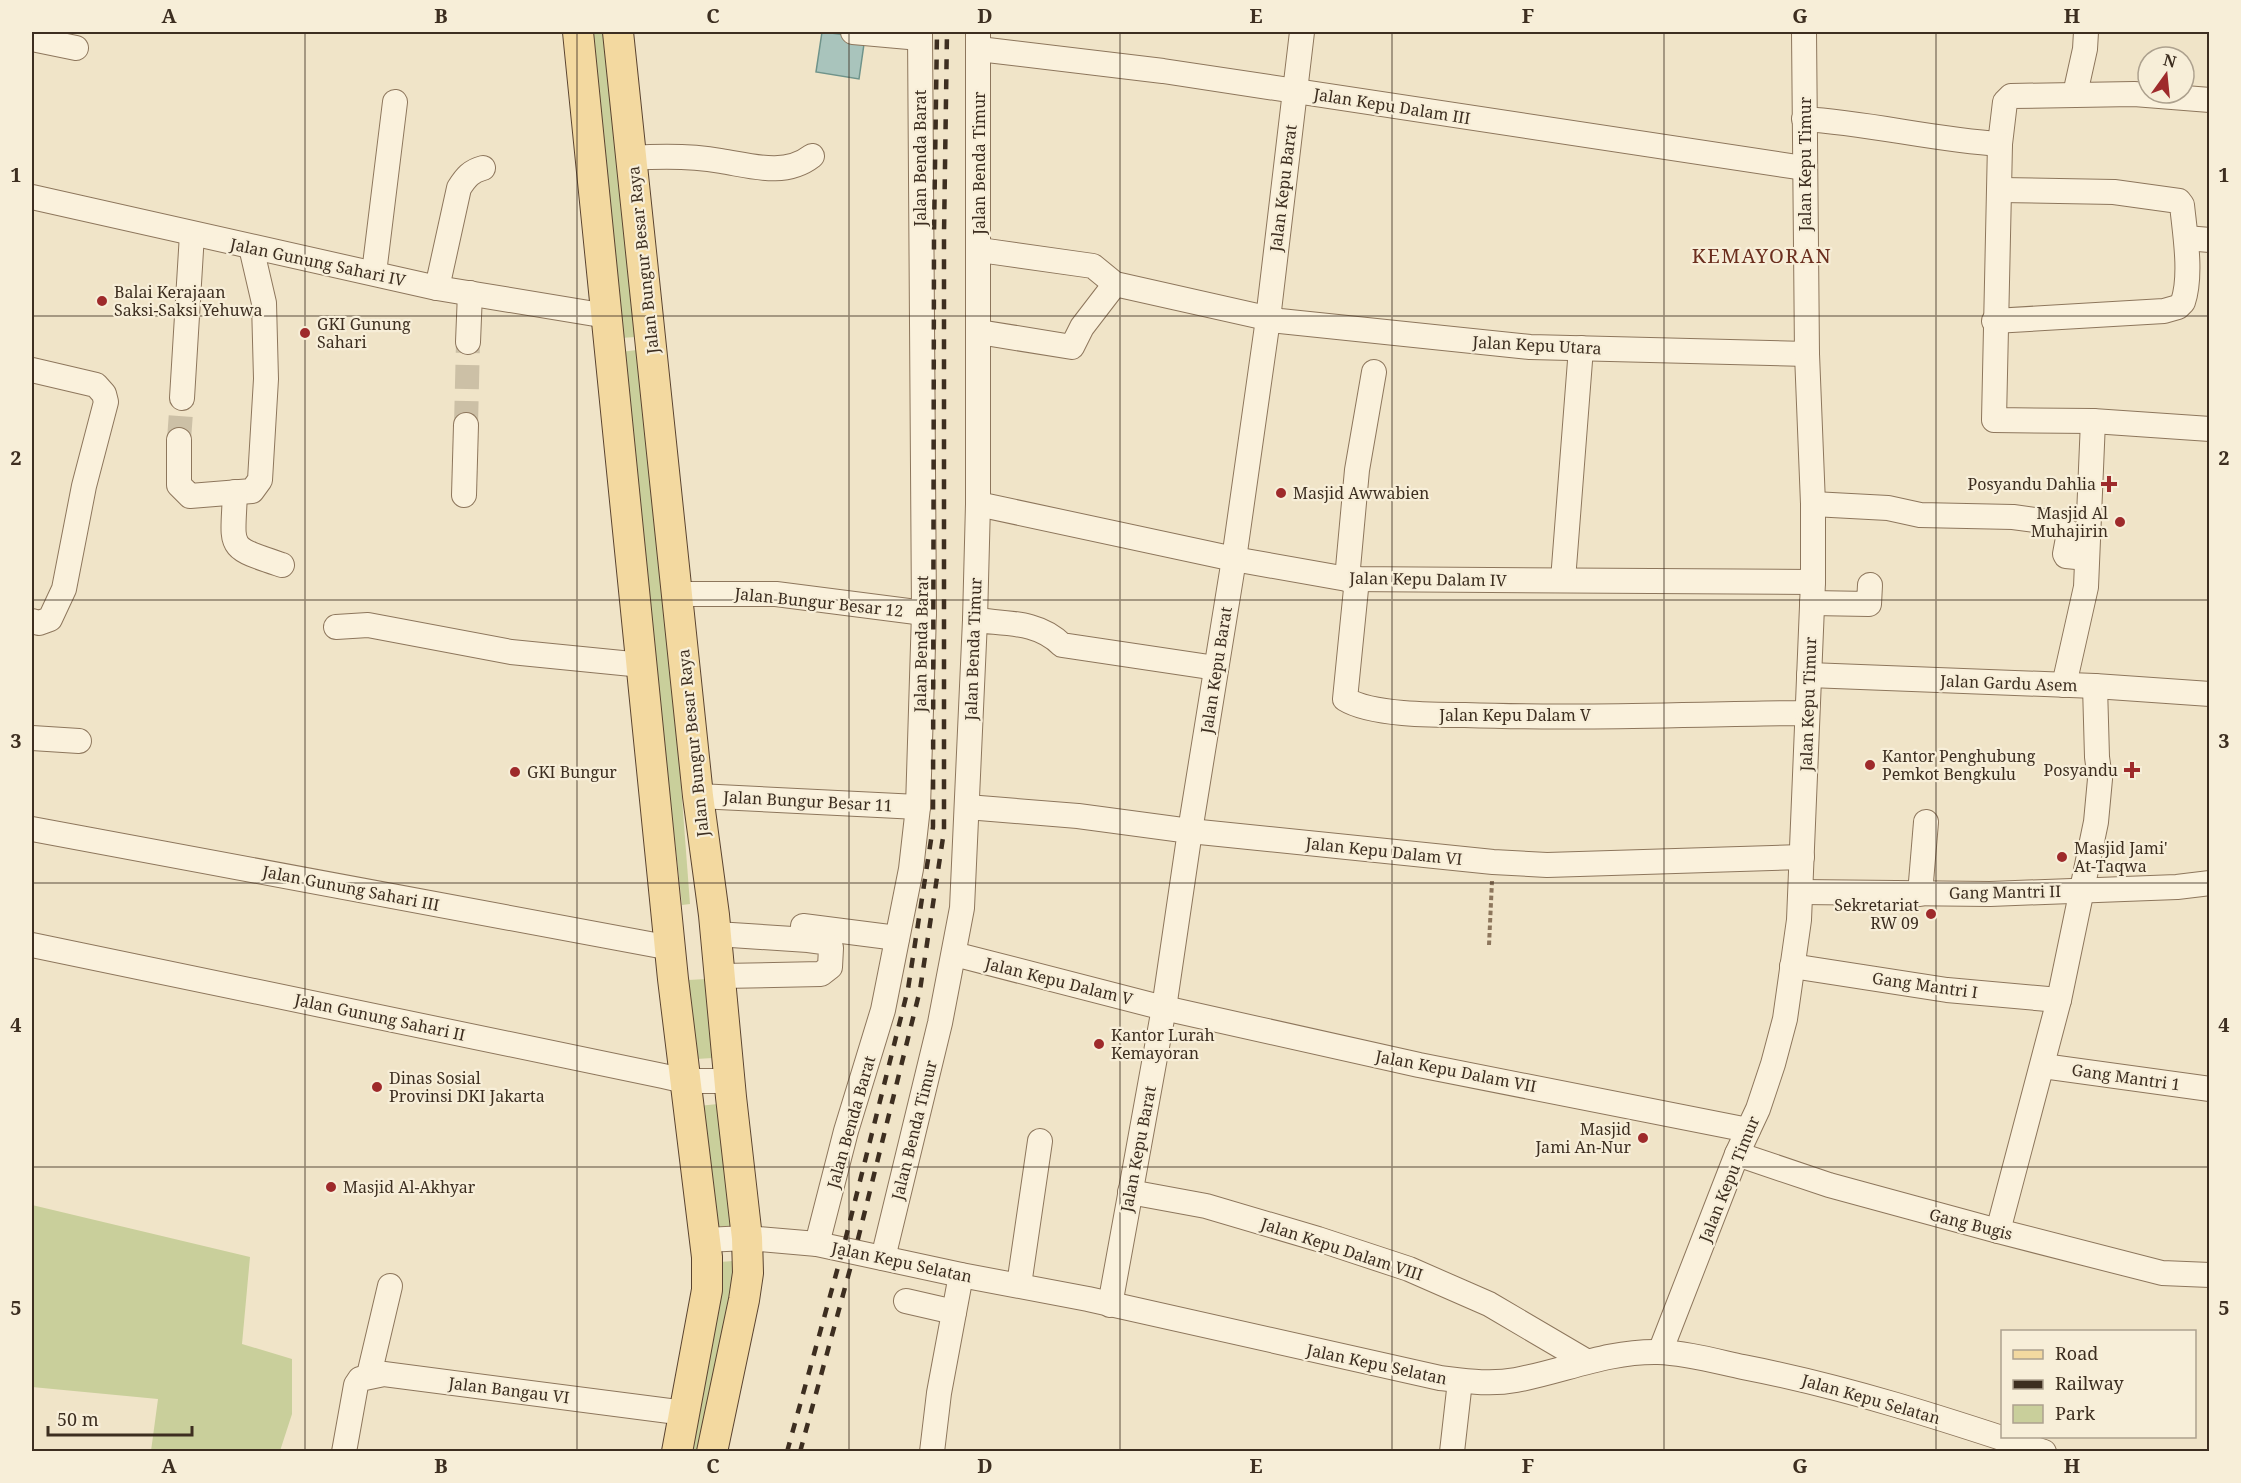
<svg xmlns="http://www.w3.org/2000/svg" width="2241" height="1483" font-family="'Noto Serif',serif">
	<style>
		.green { fill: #c9cf9b }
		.water { fill: #a9c4bc; stroke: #6f938a; stroke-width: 1.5 }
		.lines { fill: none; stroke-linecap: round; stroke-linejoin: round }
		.minor-tunnel { stroke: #ccc0a6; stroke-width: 24; stroke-dasharray: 24 12; stroke-linecap: butt }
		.minor-casing { stroke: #8d765c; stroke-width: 26 }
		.major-casing { stroke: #5b4430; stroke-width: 32 }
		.path { stroke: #8d765c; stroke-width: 4; stroke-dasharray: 4.5 3; stroke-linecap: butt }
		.minor { stroke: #faf1dc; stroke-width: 24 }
		.major { stroke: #f3d9a0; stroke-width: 30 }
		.rail { stroke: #3d2e20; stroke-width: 4.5; stroke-dasharray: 10 10; stroke-linecap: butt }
		.grid { fill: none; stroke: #3d2e20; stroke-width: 1.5; stroke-opacity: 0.55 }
		.poi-dot { fill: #9e2a2b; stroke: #f7eed8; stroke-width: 2 }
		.labels { text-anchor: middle; stroke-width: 4.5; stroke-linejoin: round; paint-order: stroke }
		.street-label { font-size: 16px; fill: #3d2e20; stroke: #f7eed8 }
		.poi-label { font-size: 16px; fill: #3d2e20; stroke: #f7eed8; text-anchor: start }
		.quarter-label { font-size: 20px; letter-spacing: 1.5px; fill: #6b2e1e; stroke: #f7eed8 }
		.neatline { fill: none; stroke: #3d2e20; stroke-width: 2 }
		.grid-label { font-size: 20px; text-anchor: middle; font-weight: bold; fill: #3d2e20 }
	</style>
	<rect width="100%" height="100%" fill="#f0e4c8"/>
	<g class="green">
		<path d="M588,32H605L636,337L620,338Z"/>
		<path d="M637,350L672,666L690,904L682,905L621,352Z"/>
		<path d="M706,979L713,1058L696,1059L688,980Z"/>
		<path d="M718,1104L731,1227L713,1231L698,1106Z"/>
		<path d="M32,1205L250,1257L242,1344L292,1359V1414L280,1451H151L158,1399L32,1387Z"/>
		<path d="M733,1261L735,1274L702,1451L686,1452L720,1262Z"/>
	</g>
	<path class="water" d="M822,32L865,37L859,79L816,72Z"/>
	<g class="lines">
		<g class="minor-tunnel">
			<path d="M466,425L468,342"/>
			<path d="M179,440L182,398"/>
		</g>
		<g class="minor-casing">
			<g id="minor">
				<path d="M853,32L920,38"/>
				<path d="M32,39L76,48"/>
				<path d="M979,49L1163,71L1804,168"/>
				<path d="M2075,94L2085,49L2086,32"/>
				<path d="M1804,119C1870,123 1934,140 2000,144L2005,102L2011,96L2134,94L2210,100"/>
				<path d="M2000,144L1994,420L2093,421L2210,429"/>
				<path d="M632,158C661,156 693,156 721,161C752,166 785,177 812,156"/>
				<path d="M32,197L437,288L607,316"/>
				<path d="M2186,238L2210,240"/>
				<path d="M980,250L1093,266L1115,284L1280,321L1530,347L1807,354"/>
				<path d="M374,273L395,102"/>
				<path d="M437,288L459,188C466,177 471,171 483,168"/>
				<path d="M1994,321L2164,311L2178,307L2183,302C2192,275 2185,234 2182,205L2179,201L2114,192L2000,190"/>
				<path d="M979,332L1072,347L1082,327L1115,284"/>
				<path d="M468,342L470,293"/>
				<path d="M32,370L96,385L104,394L106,402L84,486L64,589L50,619L39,623L32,621"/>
				<path d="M182,398L192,234"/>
				<path d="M179,440V485L190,496L252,491L260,480L266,379L264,303L251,247"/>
				<path d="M235,492C233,550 225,546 282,565"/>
				<path d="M464,495L466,425"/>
				<path d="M978,504L1234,559L1347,579L1813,582"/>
				<path d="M1813,504L1888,508L1920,515L2013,517L2050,522L2067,531L2068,538L2065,554L2066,556L2087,558"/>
				<path d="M1347,579L1357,470L1374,372"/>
				<path d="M1357,579L1345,699C1371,715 1433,715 1465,715C1579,719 1693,714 1807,713"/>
				<path d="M1563,580L1581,348"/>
				<path d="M678,594H776L924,613"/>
				<path d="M1812,603L1869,604L1870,585"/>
				<path d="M975,620C1007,624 1038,621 1062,645L1216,668"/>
				<path d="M336,627L368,625L511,652L642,665"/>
				<path d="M1809,675L2095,686L2210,694"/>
				<path d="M2064,685L2086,587L2093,421"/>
				<path d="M32,738L79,741"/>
				<path d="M698,796L918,807"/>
				<path d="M967,807L1078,816L1190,831L1493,862L1547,865L1802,857"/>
				<path d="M32,829L671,948"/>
				<path d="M1801,892L1990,894L2177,887L2210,883"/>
				<path d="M1920,894L1926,822"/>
				<path d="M803,926L897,938"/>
				<path d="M716,934L808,940L823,942L831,948L830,967L821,974L721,976"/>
				<path d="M32,945L663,1076L685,1081H729"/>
				<path d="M954,954L1164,1008L1419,1065L1748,1130"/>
				<path d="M1792,966L1947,990L2059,1000"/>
				<path d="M2043,1066L2210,1089"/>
				<path d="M1737,1154L1829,1185L1998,1231L2162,1273L2210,1275"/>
				<path d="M1130,1192L1206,1206L1318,1239L1409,1269L1489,1304L1586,1361"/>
				<path d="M1998,1231L2059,1000L2096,822L2100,779L2097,757L2095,686"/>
				<path d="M705,1240L747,1238L817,1244L961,1275L1088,1299L1440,1378C1465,1381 1490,1385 1516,1380C1564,1371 1608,1351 1658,1352C1686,1353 1715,1361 1743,1367C1846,1387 1945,1419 2044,1452"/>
				<path d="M817,1244L846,1131L883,1010L911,869L918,807L924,613L920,32"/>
				<path d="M883,1258L940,1023L962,908L975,620L978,504V32"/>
				<path d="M1019,1285L1040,1141"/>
				<path d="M906,1301L954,1312"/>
				<path d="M1110,1305L1164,1008L1190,831L1234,559L1268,319L1302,32"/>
				<path d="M1660,1352L1737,1154L1758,1109L1773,1064L1785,1019L1799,920L1813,582V504L1807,354L1804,32"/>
				<path d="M369,1375L390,1286"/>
				<path d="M344,1452L356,1385L360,1379L384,1374L685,1413"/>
				<path d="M932,1452L939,1393L961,1275"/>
				<path d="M1452,1452L1460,1381"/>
			</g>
		</g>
		<g class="major-casing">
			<g id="major">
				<path d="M578,32L673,979L707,1257V1290L677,1452"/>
				<path d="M618,32L698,796L714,915L731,1097L747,1238L748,1273L744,1300L712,1452"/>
			</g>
		</g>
		<path class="path" d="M1489,945L1492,881"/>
		<use href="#minor" class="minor"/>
		<use href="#major" class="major"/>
		<g class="rail">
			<path d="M787,1452L843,1249L908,989L933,827L934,234L937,32"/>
			<path d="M800,1452L855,1251L920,990L944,831V234L947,32"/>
		</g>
	</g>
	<path class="grid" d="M305,32V1452M577,32V1452M849,32V1452M1120,32V1452M1392,32V1452M1664,32V1452M1936,32V1452M32,316H2210M32,600H2210M32,883H2210M32,1167H2210"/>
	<g class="poi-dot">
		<circle cx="102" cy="301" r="6"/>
		<circle cx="305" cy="333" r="6"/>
		<path d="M2106 475h6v6h6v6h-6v6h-6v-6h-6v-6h6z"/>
		<circle cx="1281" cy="493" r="6"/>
		<circle cx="2120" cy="522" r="6"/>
		<circle cx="1870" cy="765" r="6"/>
		<path d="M2129 761h6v6h6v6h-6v6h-6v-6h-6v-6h6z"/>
		<circle cx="515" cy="772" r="6"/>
		<circle cx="2062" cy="857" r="6"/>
		<circle cx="1931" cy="914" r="6"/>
		<circle cx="1099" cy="1044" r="6"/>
		<circle cx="377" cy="1087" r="6"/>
		<circle cx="1643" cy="1138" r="6"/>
		<circle cx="331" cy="1187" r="6"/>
	</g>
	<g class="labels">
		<g class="street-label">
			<text transform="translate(1392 106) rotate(9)" y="6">Jalan Kepu Dalam III</text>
			<text transform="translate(920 158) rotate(-90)" y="6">Jalan Benda Barat</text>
			<text transform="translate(979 163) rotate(-90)" y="6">Jalan Benda Timur</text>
			<text transform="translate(1805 164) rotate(-90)" y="6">Jalan Kepu Timur</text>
			<text transform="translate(1283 188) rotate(-83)" y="6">Jalan Kepu Barat</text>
			<text transform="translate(643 260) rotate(-96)" y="6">Jalan Bungur Besar Raya</text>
			<text transform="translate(318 262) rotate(12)" y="6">Jalan Gunung Sahari IV</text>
			<text transform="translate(1537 345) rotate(3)" y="6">Jalan Kepu Utara</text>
			<text transform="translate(1428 579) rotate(1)" y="6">Jalan Kepu Dalam IV</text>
			<text transform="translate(819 602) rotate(6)" y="6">Jalan Bungur Besar 12</text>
			<text transform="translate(921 644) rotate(-89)" y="6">Jalan Benda Barat</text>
			<text transform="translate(973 649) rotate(-88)" y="6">Jalan Benda Timur</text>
			<text transform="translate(1216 670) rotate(-81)" y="6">Jalan Kepu Barat</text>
			<text transform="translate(2009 683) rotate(2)" y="6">Jalan Gardu Asem</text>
			<text transform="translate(1808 704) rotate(-88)" y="6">Jalan Kepu Timur</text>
			<text x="1515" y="721">Jalan Kepu Dalam V</text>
			<text transform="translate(693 743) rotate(-96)" y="6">Jalan Bungur Besar Raya</text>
			<text transform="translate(808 801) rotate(3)" y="6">Jalan Bungur Besar 11</text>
			<text transform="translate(1384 851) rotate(6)" y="6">Jalan Kepu Dalam VI</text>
			<text transform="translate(351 888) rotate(11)" y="6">Jalan Gunung Sahari III</text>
			<text transform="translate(2005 892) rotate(-1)" y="6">Gang Mantri II</text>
			<text transform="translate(1059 981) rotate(14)" y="6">Jalan Kepu Dalam V</text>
			<text transform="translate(1925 985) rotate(8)" y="6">Gang Mantri I</text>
			<text transform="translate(380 1017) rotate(12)" y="6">Jalan Gunung Sahari II</text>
			<text transform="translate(1456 1071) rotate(11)" y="6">Jalan Kepu Dalam VII</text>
			<text transform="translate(2126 1077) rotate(8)" y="6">Gang Mantri 1</text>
			<text transform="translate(851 1122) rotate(-74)" y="6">Jalan Benda Barat</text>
			<text transform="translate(914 1130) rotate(-76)" y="6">Jalan Benda Timur</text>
			<text transform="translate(1138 1149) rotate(-79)" y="6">Jalan Kepu Barat</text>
			<text transform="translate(1729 1179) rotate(-68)" y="6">Jalan Kepu Timur</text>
			<text transform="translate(1971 1224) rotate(14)" y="6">Gang Bugis</text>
			<text transform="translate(1342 1249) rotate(18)" y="6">Jalan Kepu Dalam VIII</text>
			<text transform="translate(902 1262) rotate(12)" y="6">Jalan Kepu Selatan</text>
			<text transform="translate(1377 1364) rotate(12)" y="6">Jalan Kepu Selatan</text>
			<text transform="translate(509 1390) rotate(7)" y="6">Jalan Bangau VI</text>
			<text transform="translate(1871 1399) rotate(16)" y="6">Jalan Kepu Selatan</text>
		</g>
		<g class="poi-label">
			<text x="114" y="298">Balai Kerajaan<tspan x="114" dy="18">Saksi-Saksi Yehuwa</tspan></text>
			<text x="317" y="330">GKI Gunung<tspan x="317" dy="18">Sahari</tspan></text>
			<text x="2096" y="490" text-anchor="end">Posyandu Dahlia</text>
			<text x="1293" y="499">Masjid Awwabien</text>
			<text x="2108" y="519" text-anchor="end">Masjid Al<tspan x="2108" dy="18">Muhajirin</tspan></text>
			<text x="1882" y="762">Kantor Penghubung<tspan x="1882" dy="18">Pemkot Bengkulu</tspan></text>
			<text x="2118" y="776" text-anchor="end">Posyandu</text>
			<text x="527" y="778">GKI Bungur</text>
			<text x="2074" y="854">Masjid Jami'<tspan x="2074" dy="18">At-Taqwa</tspan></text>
			<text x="1919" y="911" text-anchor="end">Sekretariat<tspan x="1919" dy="18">RW 09</tspan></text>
			<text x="1111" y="1041">Kantor Lurah<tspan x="1111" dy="18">Kemayoran</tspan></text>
			<text x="389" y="1084">Dinas Sosial<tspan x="389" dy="18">Provinsi DKI Jakarta</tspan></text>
			<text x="1631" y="1135" text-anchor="end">Masjid<tspan x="1631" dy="18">Jami An-Nur</tspan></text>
			<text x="343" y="1193">Masjid Al-Akhyar</text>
		</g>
		<g class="quarter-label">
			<text x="1762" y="263">KEMAYORAN</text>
		</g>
	</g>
	<rect width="2241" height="1483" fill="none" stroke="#f7eed8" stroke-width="66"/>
	<rect x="2001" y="1330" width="195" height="108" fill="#f7eed8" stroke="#ada18e" stroke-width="1.5"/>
	<rect x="2013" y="1350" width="30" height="9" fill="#f3d9a0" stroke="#ada18e" stroke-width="1.5"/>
	<text x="2055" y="1360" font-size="18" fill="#3d2e20">Road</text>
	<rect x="2013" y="1380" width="30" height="9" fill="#3d2e20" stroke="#ada18e" stroke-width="1.5"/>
	<text x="2055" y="1390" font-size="18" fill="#3d2e20">Railway</text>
	<rect x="2013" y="1405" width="30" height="18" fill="#c9cf9b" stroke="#ada18e" stroke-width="1.5"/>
	<text x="2055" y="1420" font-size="18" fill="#3d2e20">Park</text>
	<g transform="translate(2166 75) rotate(15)"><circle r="28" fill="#f7eed8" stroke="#ada18e" stroke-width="1.5"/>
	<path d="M0-4.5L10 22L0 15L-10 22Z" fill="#9e2a2b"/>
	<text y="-9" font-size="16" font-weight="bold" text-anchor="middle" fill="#3d2e20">N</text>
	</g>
	<path d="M48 1426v9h144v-9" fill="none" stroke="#3d2e20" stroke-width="3"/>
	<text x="57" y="1426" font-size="18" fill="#3d2e20" stroke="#f7eed8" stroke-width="4.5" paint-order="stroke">50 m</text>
	<rect x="33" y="33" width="2175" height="1417" class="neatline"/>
	<g class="grid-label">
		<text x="169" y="23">A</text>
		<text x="441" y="23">B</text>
		<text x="713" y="23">C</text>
		<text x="985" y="23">D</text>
		<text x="1256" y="23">E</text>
		<text x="1528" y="23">F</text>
		<text x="1800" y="23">G</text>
		<text x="2072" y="23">H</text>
		<text x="16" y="182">1</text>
		<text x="2224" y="182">1</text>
		<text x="16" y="465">2</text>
		<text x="2224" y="465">2</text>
		<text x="16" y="748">3</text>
		<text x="2224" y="748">3</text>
		<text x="16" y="1032">4</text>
		<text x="2224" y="1032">4</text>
		<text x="16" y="1315">5</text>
		<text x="2224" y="1315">5</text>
		<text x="169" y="1473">A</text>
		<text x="441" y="1473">B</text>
		<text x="713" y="1473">C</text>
		<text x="985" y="1473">D</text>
		<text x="1256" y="1473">E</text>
		<text x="1528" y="1473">F</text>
		<text x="1800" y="1473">G</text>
		<text x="2072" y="1473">H</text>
	</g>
</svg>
